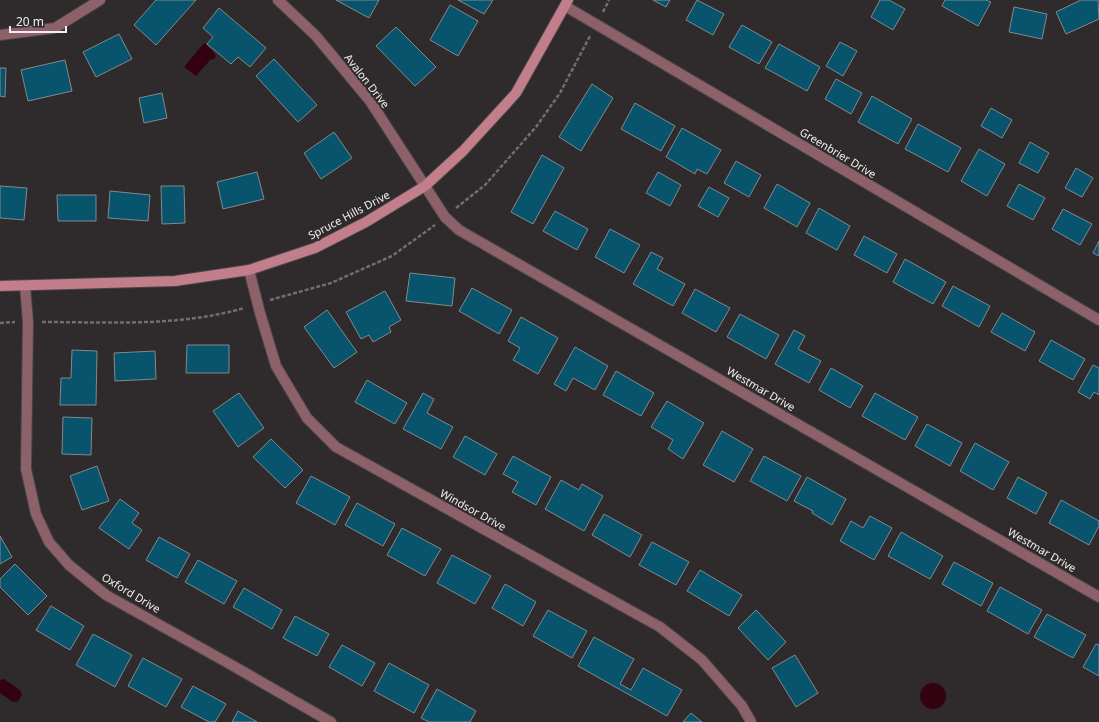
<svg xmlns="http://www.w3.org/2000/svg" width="1099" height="722" font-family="'Noto Sans',sans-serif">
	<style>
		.water { fill: #320211 }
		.building { fill: #09546d; stroke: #83898c }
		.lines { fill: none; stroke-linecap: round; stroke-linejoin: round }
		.minor-casing { stroke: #4a4546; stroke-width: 12 }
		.tertiary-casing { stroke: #4a4546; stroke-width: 12 }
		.secondary-casing { stroke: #4a4546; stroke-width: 12 }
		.path { stroke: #726d6e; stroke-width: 2.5; stroke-dasharray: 4 2; stroke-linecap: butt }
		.minor { stroke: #8d6169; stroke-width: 10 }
		.tertiary { stroke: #8d6169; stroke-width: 10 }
		.secondary { stroke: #c37e8c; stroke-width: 10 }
		.labels { text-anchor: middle; stroke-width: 4; stroke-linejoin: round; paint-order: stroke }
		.street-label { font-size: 11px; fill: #f2eeef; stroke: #2f2a2b }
	</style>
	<rect width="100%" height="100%" fill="#2f2a2b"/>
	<g class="water">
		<path d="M204,43L215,53L214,54L216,56L213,60L211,59L196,76L184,67Z"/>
		<path d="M4,679L20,690L22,695L18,701L13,702L0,693V680Z"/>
		<circle cx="933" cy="696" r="13"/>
	</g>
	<g class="building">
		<path d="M156,0H196L156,45L134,25Z"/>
		<path d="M336,0H379L369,18Z"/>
		<path d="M458,0H493L484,14Z"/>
		<path d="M653,0H670L666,7Z"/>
		<path d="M697,0L724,14L713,35L686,20Z"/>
		<path d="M880,0H889L905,9L893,30L871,17Z"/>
		<path d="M945,0H986L991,2L978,26L942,6Z"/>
		<path d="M1081,0H1098L1099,19L1066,34L1056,12Z"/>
		<path d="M450,5L478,21L458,56L430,40Z"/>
		<path d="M1014,7L1047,14L1042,39L1009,32Z"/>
		<path d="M219,8L266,48L250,67L238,57L231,64L207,44L213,37L203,28Z"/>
		<path d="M742,25L772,42L759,64L729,47Z"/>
		<path d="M396,27L436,67L415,86L376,46Z"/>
		<path d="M119,34L132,59L96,77L83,52Z"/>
		<path d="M840,42L857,51L843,76L826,66Z"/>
		<path d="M779,44L820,67L807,91L765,68Z"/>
		<path d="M274,59L317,105L298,122L256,76Z"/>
		<path d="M65,60L72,91L28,101L21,70Z"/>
		<path d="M0,68H6L5,97L0,96Z"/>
		<path d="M836,79L862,93L851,114L825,99Z"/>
		<path d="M592,84L613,98L581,151L559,137Z"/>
		<path d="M162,93L167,118L144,123L139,98Z"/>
		<path d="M872,96L912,119L898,144L858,122Z"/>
		<path d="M635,103L675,126L661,151L621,129Z"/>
		<path d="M991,108L1012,120L1002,138L981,126Z"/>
		<path d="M918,124L961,148L948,172L905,149Z"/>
		<path d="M682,128L721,150L707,174L697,169L695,174L666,157Z"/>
		<path d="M334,132L352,158L321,179L304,153Z"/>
		<path d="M1030,142L1049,153L1038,173L1019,163Z"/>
		<path d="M979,149L1005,164L987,196L961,181Z"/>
		<path d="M542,155L564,168L533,224L511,212Z"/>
		<path d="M736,161L761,175L749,197L724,183Z"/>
		<path d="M1076,168L1093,178L1082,197L1065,188Z"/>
		<path d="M257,172L264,199L223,209L217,182Z"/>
		<path d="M658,172L681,185L670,206L646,193Z"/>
		<path d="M777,184L810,203L797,227L764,208Z"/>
		<path d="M1019,184L1045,198L1033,220L1007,206Z"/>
		<path d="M0,186L27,188L24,220L0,218Z"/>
		<path d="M161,186H184L185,223L162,224Z"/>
		<path d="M709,187L729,198L718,217L698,206Z"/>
		<path d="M110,191L150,195L148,221L108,218Z"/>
		<path d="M57,195H96V221H58Z"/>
		<path d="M819,208L850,226L837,250L806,233Z"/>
		<path d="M1063,209L1092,224L1080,245L1052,229Z"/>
		<path d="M555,211L588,229L577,250L543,231Z"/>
		<path d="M610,229L640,245L624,273L595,257Z"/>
		<path d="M864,236L897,254L887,273L854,255Z"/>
		<path d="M1099,241V256L1093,253Z"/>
		<path d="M651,252L663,258L657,269L685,284L673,306L633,284Z"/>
		<path d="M905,259L946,282L933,304L893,282Z"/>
		<path d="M410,273L455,278L452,306L406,301Z"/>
		<path d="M953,286L990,306L979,327L942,306Z"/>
		<path d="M472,288L512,310L499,334L459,311Z"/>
		<path d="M695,289L730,308L716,332L682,313Z"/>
		<path d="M385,291L401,320L389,327L391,332L373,342L369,335L361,339L346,312Z"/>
		<path d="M327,310L357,352L334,368L304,327Z"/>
		<path d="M1002,313L1035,332L1025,351L991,332Z"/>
		<path d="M740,314L779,335L766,359L727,337Z"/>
		<path d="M521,317L558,338L538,374L513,360L520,348L508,341Z"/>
		<path d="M794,330L805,336L798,349L821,361L809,383L775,364Z"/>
		<path d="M1051,340L1085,359L1073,380L1039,361Z"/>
		<path d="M187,345H229V373H186Z"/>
		<path d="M575,347L608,366L595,390L573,378L566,391L554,384Z"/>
		<path d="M72,350L97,351L96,405H60L61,378H71Z"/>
		<path d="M155,351L156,379L115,381L114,353Z"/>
		<path d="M1093,365L1099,368V395L1094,392L1090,399L1078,392Z"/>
		<path d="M831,368L863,386L850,408L819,390Z"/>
		<path d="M616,371L654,393L641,416L603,395Z"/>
		<path d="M367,380L407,403L395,424L355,402Z"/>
		<path d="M239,393L264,428L238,447L213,411Z"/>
		<path d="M423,393L434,399L427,413L453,427L441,449L403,429Z"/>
		<path d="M875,393L918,417L905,440L862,416Z"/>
		<path d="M667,401L704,423L683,459L668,449L673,440L651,427Z"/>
		<path d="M63,417L92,418L91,455L62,454Z"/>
		<path d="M927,424L962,443L950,466L915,446Z"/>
		<path d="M722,431L753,449L734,482L703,465Z"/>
		<path d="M465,436L497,454L485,475L453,457Z"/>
		<path d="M271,439L303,470L285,488L253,457Z"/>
		<path d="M975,443L1009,462L993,490L960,471Z"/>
		<path d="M513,456L551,477L536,505L512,492L518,482L503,474Z"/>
		<path d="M764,456L801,476L787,501L750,481Z"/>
		<path d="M97,466L109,501L82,510L70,476Z"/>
		<path d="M311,476L350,497L335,525L296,503Z"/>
		<path d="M807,477L846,499L832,525L812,513L813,511L794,501Z"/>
		<path d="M1018,477L1047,493L1036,514L1007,498Z"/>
		<path d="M561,480L579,490L582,484L603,496L584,531L545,509Z"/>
		<path d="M120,499L139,513L132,523L142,530L129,549L99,528Z"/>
		<path d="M1061,500L1099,521V526L1089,545L1049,523Z"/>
		<path d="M357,503L395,524L383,546L345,525Z"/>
		<path d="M604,514L642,535L630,557L592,535Z"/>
		<path d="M870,516L892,528L874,560L840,541L851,521L863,528Z"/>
		<path d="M402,528L441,549L425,576L387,555Z"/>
		<path d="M901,532L943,556L930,579L888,556Z"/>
		<path d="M0,536L12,557L0,564Z"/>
		<path d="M159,537L190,554L177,578L146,560Z"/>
		<path d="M652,542L689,562L676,585L639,565Z"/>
		<path d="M452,555L491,576L475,604L437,583Z"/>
		<path d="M198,560L237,581L224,604L185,582Z"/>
		<path d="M954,562L993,583L981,606L942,584Z"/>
		<path d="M15,564L47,596L28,615L0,587V579Z"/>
		<path d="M700,570L742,595L729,616L687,591Z"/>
		<path d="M505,584L536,602L523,626L492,608Z"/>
		<path d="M1000,587L1042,610L1028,634L987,611Z"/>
		<path d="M244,588L282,610L272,629L233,607Z"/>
		<path d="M51,606L84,626L70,650L36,630Z"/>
		<path d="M548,610L587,631L572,658L533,636Z"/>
		<path d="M756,610L786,642L768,660L738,628Z"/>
		<path d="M1047,614L1086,635L1073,658L1034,637Z"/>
		<path d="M295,616L329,634L317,656L283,638Z"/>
		<path d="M93,634L132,655L115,687L76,665Z"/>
		<path d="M594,637L634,659L620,684L631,690L643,668L682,690L667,716L578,666Z"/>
		<path d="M1096,644L1099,645V676L1083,667Z"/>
		<path d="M342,645L375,663L362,686L329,667Z"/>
		<path d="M795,655L818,693L796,707L772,668Z"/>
		<path d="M143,658L182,679L166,707L128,686Z"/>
		<path d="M389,663L429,685L414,713L374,691Z"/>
		<path d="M193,686L226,704L215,722H209L181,707Z"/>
		<path d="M437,689L476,711L470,722H429L421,718Z"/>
		<path d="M238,711L257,722H232Z"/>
		<path d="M691,713L702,722H683Z"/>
	</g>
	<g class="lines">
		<g class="minor-casing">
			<g id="minor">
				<path d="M278,0L316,36L370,101L445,217L459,230L1099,597"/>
				<path d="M0,35L55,28L100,0"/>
				<path d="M249,270L260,313L276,366L307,418L336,447L660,627L702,660L742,706L751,722"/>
				<path d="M25,286L28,322L26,469L36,514L49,542L69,565L106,595L228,663L331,722"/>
			</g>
		</g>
		<g class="tertiary-casing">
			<path id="tertiary" d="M565,6L1099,320"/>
		</g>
		<g class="secondary-casing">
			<path id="secondary" d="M0,286L175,281L249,270L315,248L366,222L425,186L463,151L516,93L568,0"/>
		</g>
		<g class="path">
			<path d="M603,12L609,0"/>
			<path d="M456,208L485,185L536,127L560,93L590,36"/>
			<path d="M270,300L331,283L392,256L435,225"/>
			<path d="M42,322C109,322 179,327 244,308"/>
			<path d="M0,323L15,322"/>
		</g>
		<use href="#minor" class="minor"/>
		<use href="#tertiary" class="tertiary"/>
		<use href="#secondary" class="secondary"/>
	</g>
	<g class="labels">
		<g class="street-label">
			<text transform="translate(367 81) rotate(52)" y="4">Avalon Drive</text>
			<text transform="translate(838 153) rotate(31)" y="4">Greenbrier Drive</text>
			<text transform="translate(349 215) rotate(-28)" y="4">Spruce Hills Drive</text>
			<text transform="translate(761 389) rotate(30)" y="4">Westmar Drive</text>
			<text transform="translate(473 510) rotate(29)" y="4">Windsor Drive</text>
			<text transform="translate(1042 550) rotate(30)" y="4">Westmar Drive</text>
			<text transform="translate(131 593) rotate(31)" y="4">Oxford Drive</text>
		</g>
	</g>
	<path d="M10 26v6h56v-6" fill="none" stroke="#f2eeef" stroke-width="2"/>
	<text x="16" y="26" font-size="12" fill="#f2eeef" stroke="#2f2a2b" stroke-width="3" paint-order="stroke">20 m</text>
</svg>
